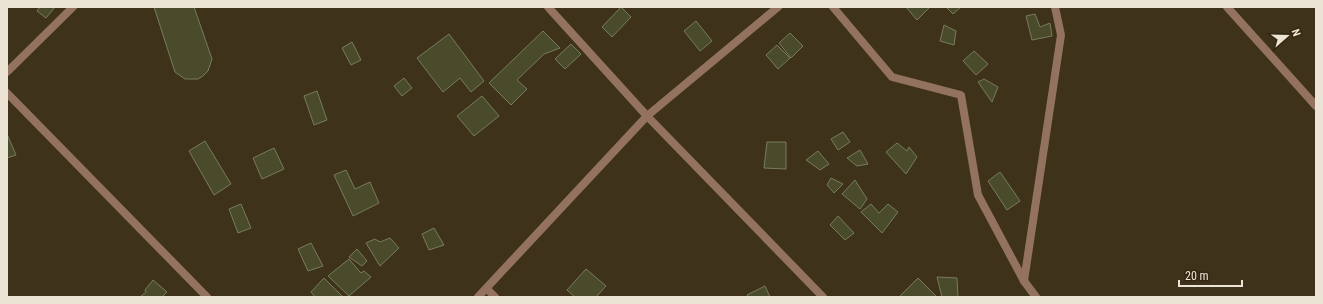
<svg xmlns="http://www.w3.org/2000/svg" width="1323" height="304" font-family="'Roboto Condensed',sans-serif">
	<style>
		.building { fill: #494b2a; stroke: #787b5f }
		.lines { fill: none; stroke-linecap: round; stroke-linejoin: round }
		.minor { stroke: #93725f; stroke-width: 8 }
	</style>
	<rect width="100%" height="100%" fill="#3f321a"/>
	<g class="building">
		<path d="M40,7H55L46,18L37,11Z"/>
		<path d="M154,7H194L212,59L208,71L203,76L198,79H185L175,72Z"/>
		<path d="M621,7L631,17L612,37L602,27Z"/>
		<path d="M906,7H928L929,8L917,20Z"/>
		<path d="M946,7H961L953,14Z"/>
		<path d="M1035,14L1040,27L1050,23L1052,36L1032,40L1026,16Z"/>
		<path d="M696,21L712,41L700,51L684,31Z"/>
		<path d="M944,25L956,31L954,45L940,41Z"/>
		<path d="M543,31L560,48L544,54L517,80L527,89L511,105L489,83Z"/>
		<path d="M790,33L803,46L791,58L779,43Z"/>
		<path d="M449,34L484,81L471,92L460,78L443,92L417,58Z"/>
		<path d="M352,42L361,60L351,65L342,48Z"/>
		<path d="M571,44L581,54L565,69L555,59Z"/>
		<path d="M777,45L790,58L778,69L766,55Z"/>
		<path d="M974,51L988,64L976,75L963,61Z"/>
		<path d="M404,78L412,88L402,96L394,86Z"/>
		<path d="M984,79L998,87L992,102L978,82Z"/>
		<path d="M317,91L327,120L314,125L304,96Z"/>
		<path d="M482,96L499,116L474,136L457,116Z"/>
		<path d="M843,132L850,142L838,150L831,139Z"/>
		<path d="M7,134L16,155L7,158Z"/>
		<path d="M205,141L231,184L214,195L189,151Z"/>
		<path d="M767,142H786V169L764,168Z"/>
		<path d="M897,143L907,151L909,147L917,157L906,174L886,152Z"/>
		<path d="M274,148L284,169L262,179L253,158Z"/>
		<path d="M860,150L868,164L857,166L847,158Z"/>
		<path d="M818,151L829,164L820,170L806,160Z"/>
		<path d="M346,170L355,189L370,182L379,203L353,216L334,175Z"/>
		<path d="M1000,172L1020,201L1007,210L988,181Z"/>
		<path d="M831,178L843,184L834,193L827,185Z"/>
		<path d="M855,180L867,199L860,209L842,194Z"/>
		<path d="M241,204L251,228L238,233L229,209Z"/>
		<path d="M871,204L879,213L888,204L898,212L882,233L861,212Z"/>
		<path d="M838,216L854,233L845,240L830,225Z"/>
		<path d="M434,228L444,245L429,250L422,234Z"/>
		<path d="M390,238L399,248L380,266L366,243L375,239L380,242Z"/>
		<path d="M311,243L323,266L308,271L298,249Z"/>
		<path d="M357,249L367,261L362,266L349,257Z"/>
		<path d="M349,259L361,273L364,271L371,277L349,296L328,276Z"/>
		<path d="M586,269L606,286L596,297H575L567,290Z"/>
		<path d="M937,277L957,278L958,297H942Z"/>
		<path d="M324,278L343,297H315L311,292Z"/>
		<path d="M918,278L937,297H899Z"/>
		<path d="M153,280L167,292L162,297H140L146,292L145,290Z"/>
		<path d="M765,286L770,297H749L747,295Z"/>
	</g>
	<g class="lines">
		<g class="minor">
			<path d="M548,7L647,116L823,297"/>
			<path d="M833,7L892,77L961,95L978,195L1024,281"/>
			<path d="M1227,7L1316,106"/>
			<path d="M7,72L73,7"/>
			<path d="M7,93L207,297"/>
			<path d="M487,289L495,297"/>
			<path d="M478,297L647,116L778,7"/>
			<path d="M1036,297L1024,281L1061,35L1055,7"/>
		</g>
	</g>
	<rect width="1323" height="304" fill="none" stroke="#ebe4d5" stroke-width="16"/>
	<g transform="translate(1287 36) rotate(70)" stroke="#352810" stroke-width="3" paint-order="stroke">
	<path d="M0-3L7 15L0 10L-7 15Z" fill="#ebe4d5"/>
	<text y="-6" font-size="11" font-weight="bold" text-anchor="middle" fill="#ebe4d5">N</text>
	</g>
	<path d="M1179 280v6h63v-6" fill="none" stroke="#ebe4d5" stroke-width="2"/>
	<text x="1185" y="280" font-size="12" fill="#ebe4d5" stroke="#352810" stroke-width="3" paint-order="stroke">20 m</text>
</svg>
